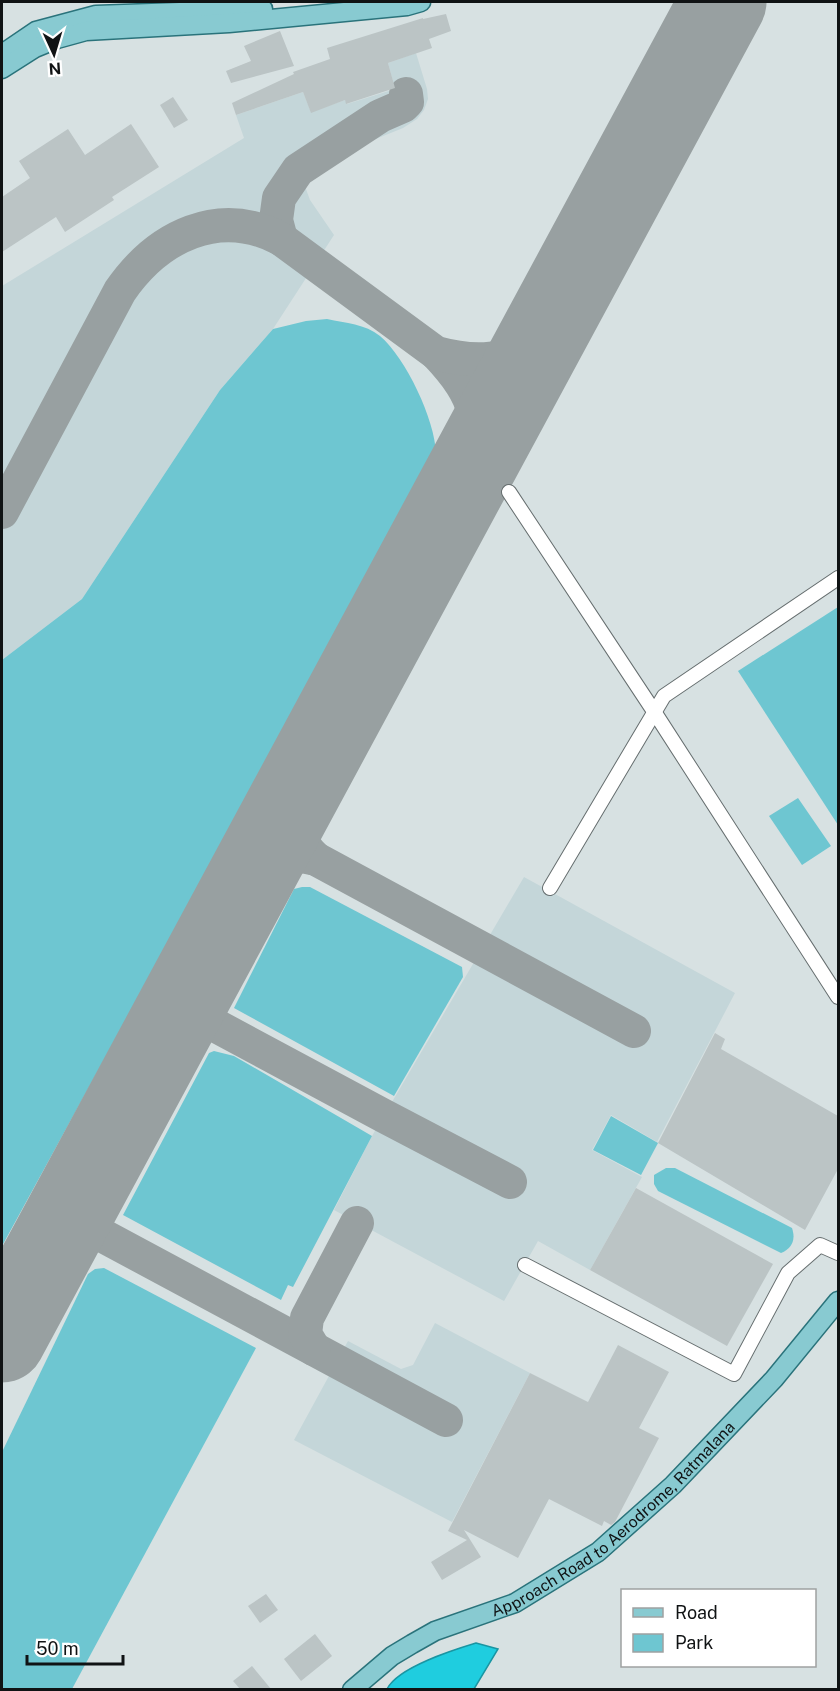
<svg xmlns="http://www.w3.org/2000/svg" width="840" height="1691" font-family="'Public Sans',sans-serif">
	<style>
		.built { fill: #c4d6d9 }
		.green { fill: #6ec6d1 }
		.water { fill: #1fcddf; stroke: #1a95a2; stroke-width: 1.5 }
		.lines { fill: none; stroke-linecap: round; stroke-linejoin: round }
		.taxiway { stroke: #98a0a1; stroke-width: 34 }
		.runway { stroke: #98a0a1; stroke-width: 87 }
		.building { fill: #bbc4c5 }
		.minor-casing { stroke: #666e6f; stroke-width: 16 }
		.major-casing { stroke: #2a737b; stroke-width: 21 }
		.minor { stroke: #fff; stroke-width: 14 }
		.major { stroke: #88cad1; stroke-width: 18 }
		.labels { text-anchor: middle; stroke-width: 6; stroke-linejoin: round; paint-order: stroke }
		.street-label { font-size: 16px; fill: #101314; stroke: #fff }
	</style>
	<rect width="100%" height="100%" fill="#d7e1e2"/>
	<g class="built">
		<path d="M416,53L427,89L428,99L424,110L417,119L403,128L299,170L310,200L334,235L273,329L220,390L82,599L2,660V286L244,138L236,115L303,92L311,112L345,100L347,104L395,89L388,63Z"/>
		<path d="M524,877L735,993L657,1142L611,1115L592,1150L642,1177L590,1270L538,1241L504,1301L334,1210L372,1136Z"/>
		<path d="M435,1323L530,1373L452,1522L294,1440L348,1341L401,1369L413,1365Z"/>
	</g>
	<g class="green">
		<path d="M327,319C346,323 365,324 380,336C406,358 435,420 436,453L2,1246V660L82,599L220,390L273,329L306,321Z"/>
		<path d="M838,607V825L738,671Z"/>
		<path d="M798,798L831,846L802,865L769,816Z"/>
		<path d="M302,887H310L462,967L463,977L394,1096L234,1008L294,889Z"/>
		<path d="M214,1051L234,1056L372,1136L293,1287L288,1285L281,1300L123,1215L209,1053Z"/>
		<path d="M611,1116L658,1143L641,1175L593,1150Z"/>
		<path d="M666,1168H675L792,1228C796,1240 792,1248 781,1253L658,1191L654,1184V1175Z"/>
		<path d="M104,1268L256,1348L72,1689H2V1452L88,1274L95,1269Z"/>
	</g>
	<path class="water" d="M476,1643L498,1649L474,1689H387C398,1667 453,1650 476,1643Z"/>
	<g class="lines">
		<g class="taxiway">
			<path d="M281,239L276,220L279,198L298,170L380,116L403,106L407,102L406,94"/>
			<path d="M436,353C480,400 483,421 464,482"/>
			<path d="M2,512L120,291C158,236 219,206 281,239L436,353C465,361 505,365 529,343C539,335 548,322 556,311"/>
			<path d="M300,787C293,817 291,836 316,859"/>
			<path d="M248,883C270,861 284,851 316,859L634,1031"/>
			<path d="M181,1007L384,1116L510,1182"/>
			<path d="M68,1217L446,1420"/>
			<path d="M314,1349L305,1334L307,1318L357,1223"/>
		</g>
		<path class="runway" d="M2,1339L723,2"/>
	</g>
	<g class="building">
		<path d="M446,14L451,31L429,39L432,48L388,63L395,88L346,104L345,100L311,113L303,92L236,115L232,103L294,74L293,72L330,59L327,48L423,18V19Z"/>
		<path d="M280,31L294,66L231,83L226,71L251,61L244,46Z"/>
		<path d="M173,97L188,120L174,128L160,105Z"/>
		<path d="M131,124L159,167L112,197L114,200L65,232L56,217L2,252V197L30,178L19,161L68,129L85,155Z"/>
		<path d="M715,1033L725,1039L721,1049L838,1116V1169L805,1230L658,1143Z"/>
		<path d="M636,1188L773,1264L727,1346L590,1270Z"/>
		<path d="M618,1345L669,1372L639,1428L659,1438L615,1522L611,1525L604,1521L602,1526L549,1499L518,1558L464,1530L481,1557L442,1580L431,1562L467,1540L448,1531L530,1373L588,1402Z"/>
		<path d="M266,1594L278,1610L260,1623L248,1606Z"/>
		<path d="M315,1634L332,1656L301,1681L284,1659Z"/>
		<path d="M252,1666L271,1689H240L233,1681Z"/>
	</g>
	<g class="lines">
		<g class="minor-casing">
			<g id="minor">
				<path d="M509,492L655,713L838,997"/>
				<path d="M550,888L664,696L838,578"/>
				<path d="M525,1265L734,1374L788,1273L820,1245L838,1253"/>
			</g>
		</g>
		<g class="major-casing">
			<g id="major">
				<path d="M2,54L36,31L96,15L263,9"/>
				<path d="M2,69L35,48L57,39L86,31L229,23L407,6L421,2"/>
				<path id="s1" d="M352,1690L392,1656L412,1644L435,1631L515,1603L598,1552L673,1485L774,1379L838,1301"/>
			</g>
		</g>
		<use href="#minor" class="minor"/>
		<use href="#major" class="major"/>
	</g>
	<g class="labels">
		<g class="street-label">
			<text dy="6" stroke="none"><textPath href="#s1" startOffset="316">Approach Road to Aerodrome, Ratmalana</textPath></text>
		</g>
	</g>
	<rect width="840" height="1691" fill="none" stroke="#101314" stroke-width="6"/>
	<rect x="621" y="1589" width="195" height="78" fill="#ffffff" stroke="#9fa1a1" stroke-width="1.5"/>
	<rect x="633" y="1608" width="30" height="9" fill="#88cad1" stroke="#9fa1a1" stroke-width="1.5"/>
	<text x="675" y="1619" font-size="18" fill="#101314">Road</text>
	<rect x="633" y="1634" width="30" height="18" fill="#6ec6d1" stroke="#9fa1a1" stroke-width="1.5"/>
	<text x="675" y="1649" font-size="18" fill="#101314">Park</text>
	<g transform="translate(54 54) rotate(176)" stroke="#ffffff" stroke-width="4.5" paint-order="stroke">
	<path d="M0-4.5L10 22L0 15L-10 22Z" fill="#101314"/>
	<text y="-9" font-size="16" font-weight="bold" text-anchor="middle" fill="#101314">N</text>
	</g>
	<path d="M27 1655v9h96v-9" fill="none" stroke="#101314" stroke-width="3"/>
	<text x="36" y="1655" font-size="18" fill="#101314" stroke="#ffffff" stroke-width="4.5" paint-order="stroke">50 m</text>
</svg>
